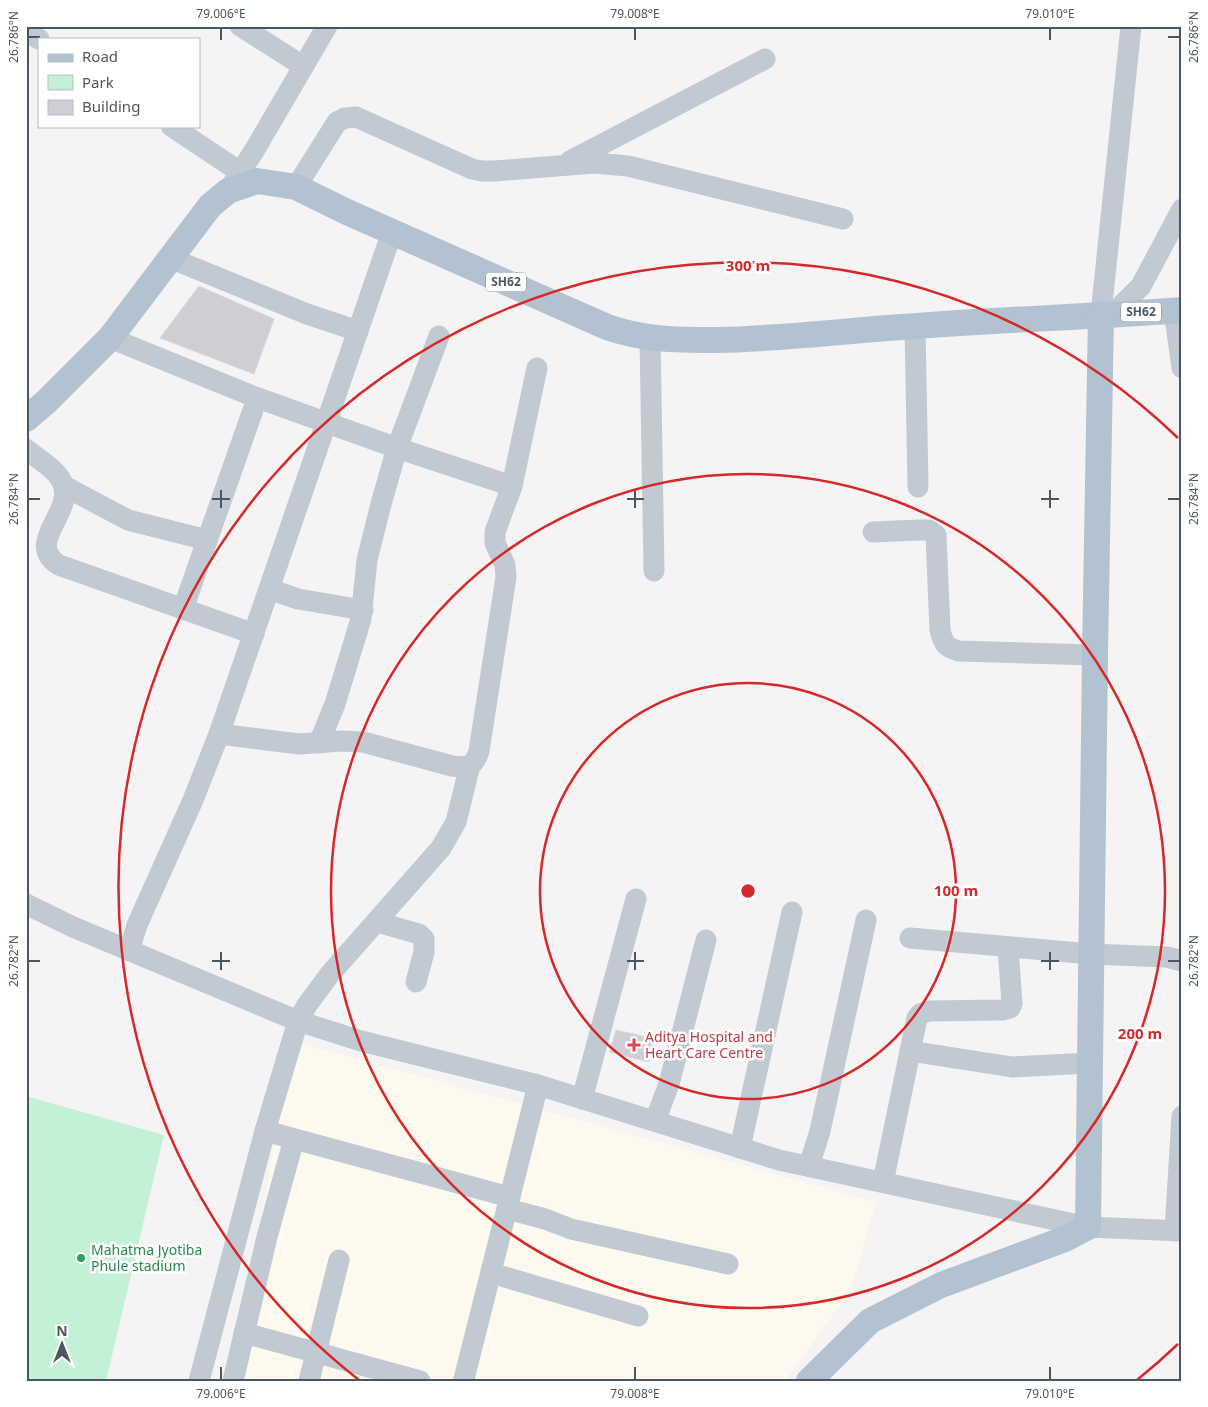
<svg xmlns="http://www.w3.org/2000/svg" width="1208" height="1407" font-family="'Noto Sans',sans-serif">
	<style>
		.commercial { fill: #fdf9ef }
		.green { fill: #c3f1d5 }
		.building { fill: #cdcfd5; stroke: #d7d9de }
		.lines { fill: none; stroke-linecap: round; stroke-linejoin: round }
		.minor { stroke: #c1cad2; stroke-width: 21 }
		.major { stroke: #b3c2d1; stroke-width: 26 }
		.ticks { fill: none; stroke: #4a5661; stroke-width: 2 }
		.ring { fill: none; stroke: #d62828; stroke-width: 2.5 }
		.health-dot { fill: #e0444e; stroke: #fff; stroke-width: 2 }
		.leisure-dot { fill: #2e9e5b; stroke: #fff; stroke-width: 2 }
		.labels { text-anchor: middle; stroke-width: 5; stroke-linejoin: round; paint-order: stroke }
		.shield { fill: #fff; stroke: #808990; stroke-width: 1 }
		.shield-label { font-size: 12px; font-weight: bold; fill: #4a5661 }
		.health-label { font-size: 14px; fill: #be3a42; stroke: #fff; text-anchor: start }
		.leisure-label { font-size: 14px; fill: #27864d; stroke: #fff; text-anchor: start }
		.centre { fill: #d62828; stroke: #fff; stroke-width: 2.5 }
		.ring-label { font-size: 15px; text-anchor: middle; font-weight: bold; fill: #d62828; stroke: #fff; stroke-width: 5; stroke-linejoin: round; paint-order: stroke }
		.neatline { fill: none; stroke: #4a5661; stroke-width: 2 }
		.ticks-label { font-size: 12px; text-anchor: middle; fill: #4a5661 }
	</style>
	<rect width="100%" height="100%" fill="#f5f3f3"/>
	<path class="commercial" d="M295,1037L304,1044L876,1202L851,1290L785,1381H230Z"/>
	<path class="green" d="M26,1096L164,1135L106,1381H26Z"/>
	<g class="building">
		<path d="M199,286L274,319L254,374L160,338Z"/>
		<path d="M616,1030L655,1039L649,1062L610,1052Z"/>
	</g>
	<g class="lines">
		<g class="minor">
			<path d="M240,26L303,66"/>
			<path d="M26,31L39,39"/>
			<path d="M171,126L240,172"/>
			<path d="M570,161L765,59"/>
			<path d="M296,187L337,122L345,118L356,117L472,169L482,171H495L594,163L628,166L843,219"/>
			<path d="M228,191L254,151L327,26"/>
			<path d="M170,258L307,314L358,331"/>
			<path d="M1174,310L1182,368"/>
			<path d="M1114,313L1141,286L1182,209"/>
			<path d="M1101,314L1131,26"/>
			<path d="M915,326L918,487"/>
			<path d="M110,338L255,397L397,448L512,486"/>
			<path d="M650,338L654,571"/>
			<path d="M26,449C38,459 57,469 63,484C74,513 24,543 59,565L254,634"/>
			<path d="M64,486L128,520L207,540"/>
			<path d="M873,532L918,530H929L936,535L940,630C943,643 946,648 959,651L1095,655"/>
			<path d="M269,589L298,599L363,610"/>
			<path d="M183,609L253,410"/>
			<path d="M219,734L299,744L342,741L363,742L452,766C468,768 474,767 479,751L506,577L505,565L495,543V532L512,486L537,368"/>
			<path d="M319,743L335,704L361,619L367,560L381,504L397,448L439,336"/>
			<path d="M26,904L73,927L298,1021L361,1041L538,1085L779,1160L1088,1227L1182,1231"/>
			<path d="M377,922L419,934L424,939V952L416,982"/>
			<path d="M910,938L1091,954L1167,957L1182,961"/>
			<path d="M129,951L137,925L193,800L219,734L392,232"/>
			<path d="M910,1051L1012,1067L1090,1063"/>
			<path d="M582,1099L636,899"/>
			<path d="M655,1121L669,1084L706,940"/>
			<path d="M265,1131L510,1197"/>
			<path d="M740,1148L792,912"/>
			<path d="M809,1166L820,1131L866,920"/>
			<path d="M883,1182L917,1018L920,1014L929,1011L1002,1010L1010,1008L1012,1004L1008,947"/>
			<path d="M507,1209L545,1219L571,1229L728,1264"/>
			<path d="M1175,1231L1182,1116"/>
			<path d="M491,1273L638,1316"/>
			<path d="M244,1333L420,1381"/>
			<path d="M464,1379L538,1085"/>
			<path d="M199,1381L265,1131L298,1021L307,1005L330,974L441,848L456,822L470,765"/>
			<path d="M233,1381L267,1237L294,1139"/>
			<path d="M309,1381L339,1260"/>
		</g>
		<g class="major">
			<path d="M26,419L46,402L110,338L210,206L228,191L257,181L296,187L347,212L607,327C643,340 678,340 716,340C783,339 850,330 917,326C1005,319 1093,317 1182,310"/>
			<path d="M809,1381L870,1321L941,1285L1065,1239L1088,1227L1095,655L1101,314"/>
		</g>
	</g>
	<path class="ticks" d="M221,28V40M635,28V40M1050,28V40M28,37H40M1168,37H1180M221,490V508M635,490V508M1050,490V508M28,499H40M212,499H230M627,499H644M1041,499H1059M1168,499H1180M221,952V970M635,952V970M1050,952V970M28,961H40M212,961H230M627,961H644M1041,961H1059M1168,961H1180M221,1367V1380M635,1367V1380M1050,1367V1380"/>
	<g class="ring">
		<circle cx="748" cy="891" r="208"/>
		<circle cx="748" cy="891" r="417"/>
		<path d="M1178 1344A625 625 0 0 1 1137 1380M359 1380A625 625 0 1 1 1178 438"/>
	</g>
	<path class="health-dot" d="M631.5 1037.5h5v5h5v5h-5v5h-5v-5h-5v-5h5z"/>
	<circle class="leisure-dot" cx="81" cy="1258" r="5"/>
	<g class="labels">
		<g class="shield">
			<rect x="486" y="272.5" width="40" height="19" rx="4"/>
			<rect x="1121" y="302.5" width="40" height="19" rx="4"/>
		</g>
		<g class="shield-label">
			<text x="506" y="286">SH62</text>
			<text x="1141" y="316">SH62</text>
		</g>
		<g class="health-label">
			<text x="645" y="1042">Aditya Hospital and<tspan x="645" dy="16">Heart Care Centre</tspan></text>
		</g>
		<g class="leisure-label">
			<text x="91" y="1255">Mahatma Jyotiba<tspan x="91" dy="16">Phule stadium</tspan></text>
		</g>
	</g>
	<circle cx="748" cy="891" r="8" class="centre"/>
	<g class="ring-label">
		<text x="748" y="271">300 m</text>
		<text x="956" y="896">100 m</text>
		<text x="1140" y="1039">200 m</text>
	</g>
	<rect width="1208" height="1407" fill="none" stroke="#ffffff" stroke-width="55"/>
	<rect x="38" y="38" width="162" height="90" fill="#ffffff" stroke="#b7bbc0"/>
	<rect x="48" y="54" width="25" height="8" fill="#b3c2d1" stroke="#b7bbc0"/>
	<text x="82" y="62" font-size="15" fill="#4a5661">Road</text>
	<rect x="48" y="75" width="25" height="15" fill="#c3f1d5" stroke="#b7bbc0"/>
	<text x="82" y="88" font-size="15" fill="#4a5661">Park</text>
	<rect x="48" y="100" width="25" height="15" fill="#cdcfd5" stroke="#b7bbc0"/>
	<text x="82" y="112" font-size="15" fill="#4a5661">Building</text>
	<g transform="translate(62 1344)" stroke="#ffffff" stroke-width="4" paint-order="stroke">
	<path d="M0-4L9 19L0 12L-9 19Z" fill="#4a5661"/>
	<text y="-8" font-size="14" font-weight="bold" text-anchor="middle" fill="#4a5661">N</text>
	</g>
	<rect x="28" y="28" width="1152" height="1352" class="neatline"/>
	<g class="ticks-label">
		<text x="221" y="18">79.006°E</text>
		<text x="635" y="18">79.008°E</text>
		<text x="1050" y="18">79.010°E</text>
		<text transform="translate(14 37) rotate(-90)" y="4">26.786°N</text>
		<text transform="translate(1194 37) rotate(-90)" y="4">26.786°N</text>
		<text transform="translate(14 499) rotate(-90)" y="4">26.784°N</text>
		<text transform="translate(1194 499) rotate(-90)" y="4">26.784°N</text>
		<text transform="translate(14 961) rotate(-90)" y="4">26.782°N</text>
		<text transform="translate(1194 961) rotate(-90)" y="4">26.782°N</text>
		<text x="221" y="1398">79.006°E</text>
		<text x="635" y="1398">79.008°E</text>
		<text x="1050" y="1398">79.010°E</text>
	</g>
</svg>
